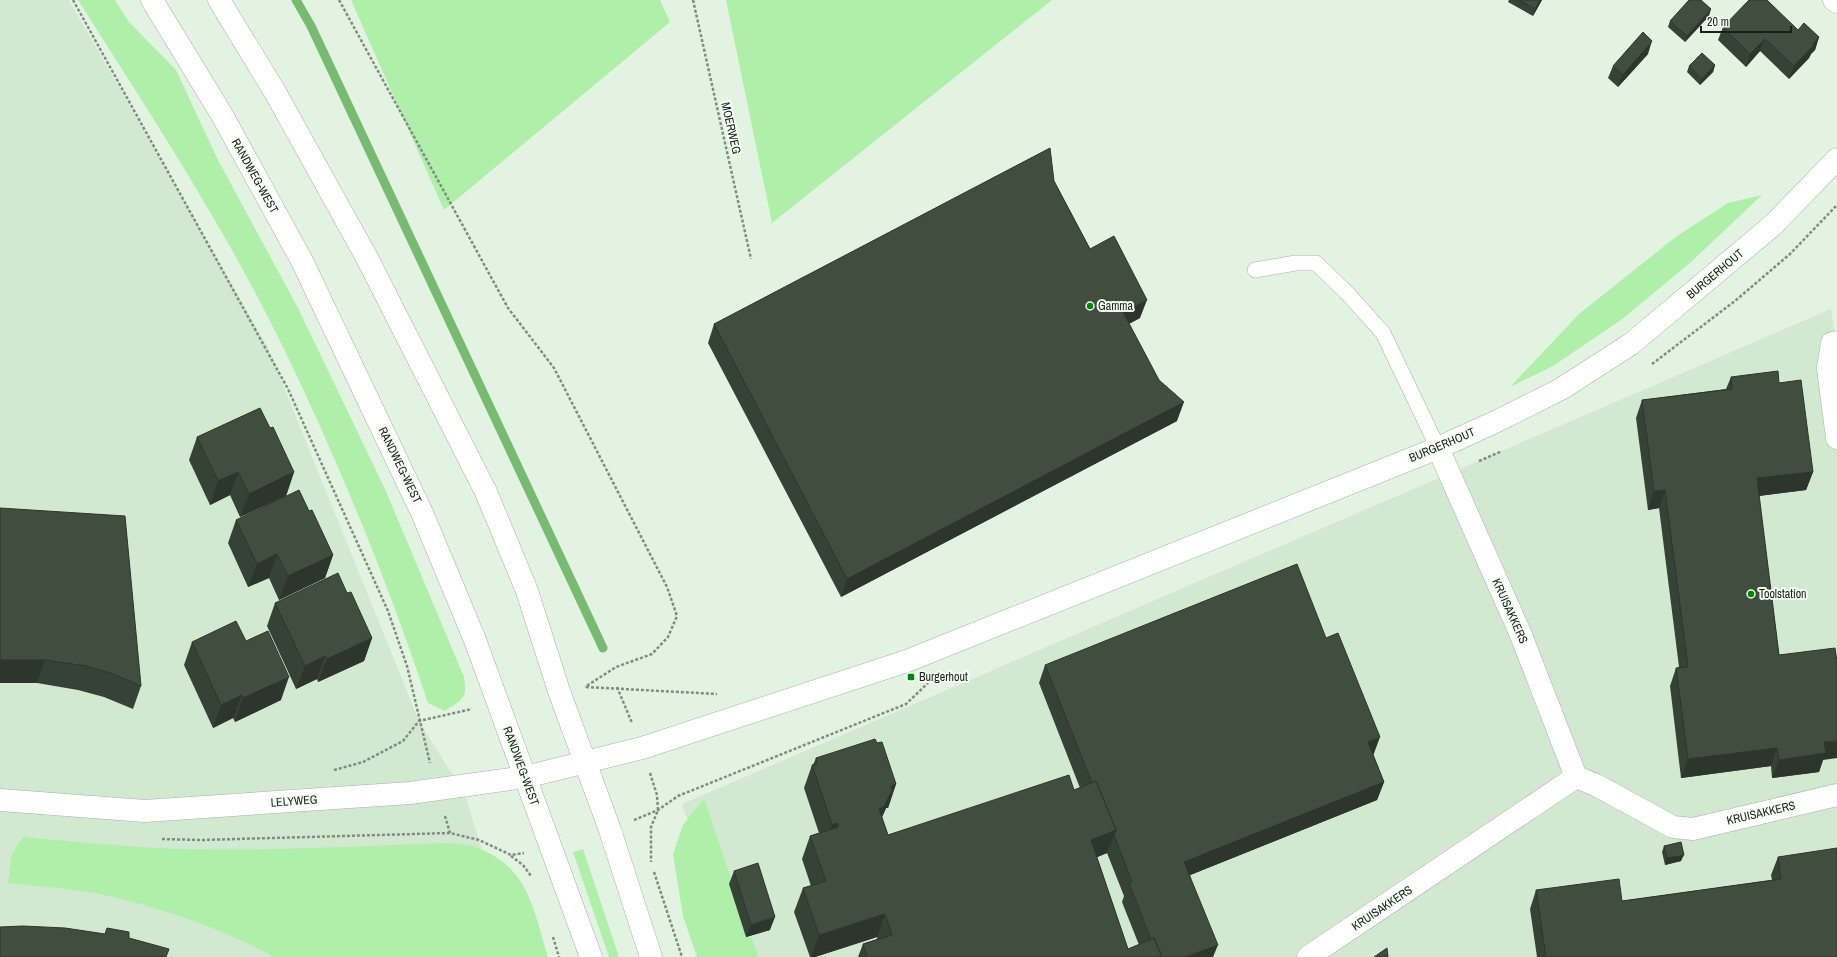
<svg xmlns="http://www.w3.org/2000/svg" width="1837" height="957" font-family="'Archivo Narrow',sans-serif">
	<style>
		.built { fill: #d3e8d1 }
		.green { fill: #afefaa }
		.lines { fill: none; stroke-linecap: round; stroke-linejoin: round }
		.stream { stroke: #79ba73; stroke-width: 9 }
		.service-casing { stroke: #a4b2a2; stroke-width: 16 }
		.minor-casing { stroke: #a4b2a2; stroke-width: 23 }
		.tertiary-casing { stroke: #a4b2a2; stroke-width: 23 }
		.primary-casing { stroke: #a4b2a2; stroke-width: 23 }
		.path { stroke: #818c81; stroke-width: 2.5; stroke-dasharray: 3 2; stroke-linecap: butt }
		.service { stroke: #fff; stroke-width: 15 }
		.minor { stroke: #fff; stroke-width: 22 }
		.tertiary { stroke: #fff; stroke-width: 22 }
		.primary { stroke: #fff; stroke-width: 22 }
		.wall { fill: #374236; fill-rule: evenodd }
		.shaded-wall { fill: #2d362c }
		.building { fill: #404d3f; stroke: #2d362c }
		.poi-dot { fill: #018401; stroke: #f5fef4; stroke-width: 1.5 }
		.labels { text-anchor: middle; stroke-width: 4; stroke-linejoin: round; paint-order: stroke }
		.street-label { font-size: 12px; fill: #191f19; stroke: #f5fef4 }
		.poi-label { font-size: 12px; fill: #191f19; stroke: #f5fef4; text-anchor: start }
	</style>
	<rect width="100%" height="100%" fill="#e3f3e2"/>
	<g class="built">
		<path d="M0,0H69L268,348L419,721L465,795L515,957H0Z"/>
		<path d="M1831,309L1837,356V957H734L682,804Z"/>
	</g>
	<g class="green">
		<path d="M78,0H115L129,22L176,70L218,160L298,308L385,489L464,677C468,699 462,700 445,711L428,703C388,583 340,465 285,351C226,229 151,115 78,0Z"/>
		<path d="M351,0H660L670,22L444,210Z"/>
		<path d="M726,0H1052L772,223Z"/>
		<path d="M1762,195L1691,262L1621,320L1553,366L1510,387L1579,314L1677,236L1728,203Z"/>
		<path d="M704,799L758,957H697L683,916L673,854L683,825Z"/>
		<path d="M23,837C79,842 134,848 189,849C275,851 361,846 447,843C454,844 464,844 471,846C528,863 533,908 548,957H274C225,930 169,911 114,897C80,889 43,887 8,883L12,854Z"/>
		<path d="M583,849L619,957H609L573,852Z"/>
	</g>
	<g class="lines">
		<path class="stream" d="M296,0L311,26L603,648"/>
		<g class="service-casing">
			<path id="service" d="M1255,270L1296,263H1316L1348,294L1383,333L1438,448"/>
		</g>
		<g class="minor-casing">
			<g id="minor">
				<path d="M1834,0L1837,2"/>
				<path d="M1837,342L1832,343L1828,368L1837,438"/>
				<path d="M1438,448L1521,635L1576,777"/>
				<path d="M1308,957L1576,777L1596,785L1673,827L1693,829L1837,795"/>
			</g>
		</g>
		<g class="tertiary-casing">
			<path id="tertiary" d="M0,800L145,811L410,793L525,777L586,762L642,748L907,661L1438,448L1495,422L1561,389L1631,344L1773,225L1837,159"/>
		</g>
		<g class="primary-casing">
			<g id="primary">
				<path d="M152,0L222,115L302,261L423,515L475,640L591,957"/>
				<path d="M219,0L275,92L366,256L486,492L527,591L559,691L610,830L651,957"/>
			</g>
		</g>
		<g class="path">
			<path d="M73,0L288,389L388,611L407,666L430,763"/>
			<path d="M339,0L508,308L554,368L667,587L677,616L668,637L652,654L616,667L585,687"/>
			<path d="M693,0L751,259"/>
			<path d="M1652,364L1735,301L1790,254L1837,205"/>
			<path d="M1479,461L1502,451"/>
			<path d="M586,687L717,694"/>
			<path d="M617,687L632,723"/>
			<path d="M334,770L363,762L403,741L419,721L472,709"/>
			<path d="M650,773L657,795L658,810L651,827V862"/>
			<path d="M445,816L450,833"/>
			<path d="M634,820L658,810L678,796L906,704L928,683"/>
			<path d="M162,839L201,840L450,833L479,840L511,855L524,853"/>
			<path d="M511,856L523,865L531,876"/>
			<path d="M654,872L682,957"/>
			<path d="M553,937L559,957"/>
		</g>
		<use href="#service" class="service"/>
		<use href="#minor" class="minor"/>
		<use href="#tertiary" class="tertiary"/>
		<use href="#primary" class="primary"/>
	</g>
	<g class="wall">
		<path d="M1509,0H1542L1533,16L1508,2Z"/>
		<path d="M1709,16L1685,42L1668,27L1670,21Z"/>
		<path d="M1723,27L1798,30L1819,37L1815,50L1811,54L1809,58L1789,79L1760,51L1746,67L1718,40Z"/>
		<path d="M1648,54L1618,87L1608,78L1613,66Z"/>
		<path d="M1715,65L1713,72L1700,85L1687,72L1689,66Z"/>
		<path d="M1054,181L1090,249L1140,318L1129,324L1177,421L841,597L708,343L714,324Z"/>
		<path d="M1731,377L1779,383L1813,472L1806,490L1759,496L1779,655L1823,760L1819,772L1772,778L1771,766L1681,778L1670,686L1676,668L1679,667L1659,508L1648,510L1636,418L1642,400L1726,389Z"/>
		<path d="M270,428L294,472L286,496L240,517L230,495L210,505L189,460L197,437Z"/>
		<path d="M0,508L141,686L133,709L104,697L78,690L37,683Z"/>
		<path d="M309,511L333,555L325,578L279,600L269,578L248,587L228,543L236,520Z"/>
		<path d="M347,593L372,638L364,661L318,682L317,679L296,689L267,626L275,603Z"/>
		<path d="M1326,638L1384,782L1377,800L1190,875L1213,957H858L863,944L877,939V937L815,957H810L794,912L803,888L811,886L802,859L810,836L819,833L804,788L812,765H813L816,758L877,743L896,784L888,808H886L882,817L888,835L1074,790L1080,788L1039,683L1045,665ZM1107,853L1124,896L1122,902L1139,945L1128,949L1097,857Z"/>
		<path d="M246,641L281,700L235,722L233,718L213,728L184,665L192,642Z"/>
		<path d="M1664,846L1681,861L1665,865L1662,852Z"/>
		<path d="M1778,857L1837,957H1537L1530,909L1536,890L1622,901L1772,880L1771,875Z"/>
		<path d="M734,871L770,930L746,937L729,884Z"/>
	</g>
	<g class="shaded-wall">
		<path d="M1540,0H1542L1533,16L1535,9Z"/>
		<path d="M1711,9L1709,16L1685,42L1687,36Z"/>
		<path d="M1819,37L1815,50L1811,54L1809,58L1789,79L1794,66Z"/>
		<path d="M1765,39L1760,51L1746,67L1750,54Z"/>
		<path d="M1652,41L1648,54L1618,87L1623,75Z"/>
		<path d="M1715,65L1713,72L1700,85L1702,79Z"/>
		<path d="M1147,300L1140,318L1116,330L1123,312Z"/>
		<path d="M1184,402L1177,421L841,597L847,579Z"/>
		<path d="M238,472L230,495L210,505L218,481Z"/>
		<path d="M294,472L286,496L240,517L249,494Z"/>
		<path d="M1813,472L1806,490L1750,497L1757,478Z"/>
		<path d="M1665,490L1659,508L1648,510L1654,491Z"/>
		<path d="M277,554L269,578L248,587L257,564Z"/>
		<path d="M333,555L325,578L279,600L288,576Z"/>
		<path d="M372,638L364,661L318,682L327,659Z"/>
		<path d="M325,656L317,679L296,689L305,666Z"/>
		<path d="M3,659L45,660L37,683H0V660Z"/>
		<path d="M289,677L281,700L235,722L243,698Z"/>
		<path d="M242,695L233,718L213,728L221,705Z"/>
		<path d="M1380,737L1373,756L1368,742Z"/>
		<path d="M1837,741V758L1823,760L1819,772L1772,778L1779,760L1824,742Z"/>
		<path d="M1777,748L1771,766L1681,778L1688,759Z"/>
		<path d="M1384,782L1377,800L1178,880L1184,862Z"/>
		<path d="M896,784L888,808H886L884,813L875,831L879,809L891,786Z"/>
		<path d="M838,823L829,846L824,848L832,825Z"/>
		<path d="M1116,830L1107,853L1083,863L1091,840Z"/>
		<path d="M1684,855L1681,861L1665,865L1667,858Z"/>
		<path d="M885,914L877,937L815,957H811L819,935Z"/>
		<path d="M775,917L770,930L746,937L751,925Z"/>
		<path d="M1218,945L1213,957H1186Z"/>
	</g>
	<g class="building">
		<path d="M1519,0H1540L1535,9Z"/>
		<path d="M1689,0H1701L1711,9L1687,36L1670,21Z"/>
		<path d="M1749,0H1767L1798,30L1804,23L1819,37L1813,44L1814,45L1794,66L1765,39L1750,54L1723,27Z"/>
		<path d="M1643,32L1652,41L1623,75L1613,66Z"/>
		<path d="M1702,53L1715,65L1702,79L1689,66Z"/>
		<path d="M1050,148L1054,181L1090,249L1114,236L1147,300L1123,312L1159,380L1184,402L847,579L714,324Z"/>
		<path d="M1778,371L1779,383L1801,380L1813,472L1757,478L1779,655L1835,648L1837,662V741L1824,742L1826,753L1779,760L1777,748L1688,759L1676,668L1688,667L1665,490L1654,491L1642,400L1732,389L1731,377Z"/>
		<path d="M260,408L270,428L273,427L294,472L249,494L238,472L218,481L197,437Z"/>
		<path d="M299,490L309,511L312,510L333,555L288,576L277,554L257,564L236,520Z"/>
		<path d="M0,508L125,516L141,686L113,674L86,666L45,660H0Z"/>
		<path d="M1297,564L1326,638L1338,633L1380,737L1368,742L1384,782L1184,862L1218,945L1186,957H1162L1154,938L1151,940L1129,883L1132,882L1114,835L1116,830L1096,781L1092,783L1045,665Z"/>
		<path d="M338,573L347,593L351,592L372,638L327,659L325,656L305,666L275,603Z"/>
		<path d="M236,621L246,641L268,631L289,677L243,698L242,695L221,705L192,642Z"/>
		<path d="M875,739L877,743L882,742L896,784L891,786L892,790L884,807L879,809L888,835L1069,775L1074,790L1096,781L1116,830L1091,840L1128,949L1154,938L1162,957H867L863,944L892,935L885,914L819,935L803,888L826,881L810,836L838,827V823L832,825L812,765L817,764L816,758Z"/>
		<path d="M1681,842L1684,855L1667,858L1664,846Z"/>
		<path d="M1837,848V957H1546L1536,890L1619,879L1622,901L1781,879L1778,857Z"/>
		<path d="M758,863L775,917L751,925L734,871Z"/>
		<path d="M23,926L65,928L105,934L107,928L129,932V938L169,949L166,957H0V927Z"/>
		<path d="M1387,948L1388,957H1374Z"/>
	</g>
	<g class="poi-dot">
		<circle cx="1090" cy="306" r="4"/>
		<circle cx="1751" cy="594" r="4"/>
		<rect x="907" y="673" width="8" height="8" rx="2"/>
	</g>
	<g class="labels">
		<g class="street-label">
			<text transform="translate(731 128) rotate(77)" y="4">MOERWEG</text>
			<text transform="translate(255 176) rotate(61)" y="4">RANDWEG-WEST</text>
			<text transform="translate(1715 274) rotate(-40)" y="4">BURGERHOUT</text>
			<text transform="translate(1442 445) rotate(-23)" y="4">BURGERHOUT</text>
			<text transform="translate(400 465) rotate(64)" y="4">RANDWEG-WEST</text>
			<text transform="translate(1510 611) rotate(66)" y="4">KRUISAKKERS</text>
			<text transform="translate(521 766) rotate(70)" y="4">RANDWEG-WEST</text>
			<text transform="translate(294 801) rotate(-4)" y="4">LELYWEG</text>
			<text transform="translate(1761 813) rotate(-13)" y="4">KRUISAKKERS</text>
			<text transform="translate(1382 908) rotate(-34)" y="4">KRUISAKKERS</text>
		</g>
		<g class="poi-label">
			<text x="1098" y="310">Gamma</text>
			<text x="1759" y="598">Toolstation</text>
			<text x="919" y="681">Burgerhout</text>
		</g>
	</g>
	<path d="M1701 26v6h90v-6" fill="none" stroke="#191f19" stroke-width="2"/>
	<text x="1707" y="26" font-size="12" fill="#191f19" stroke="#f5fef4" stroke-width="3" paint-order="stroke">20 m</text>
</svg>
